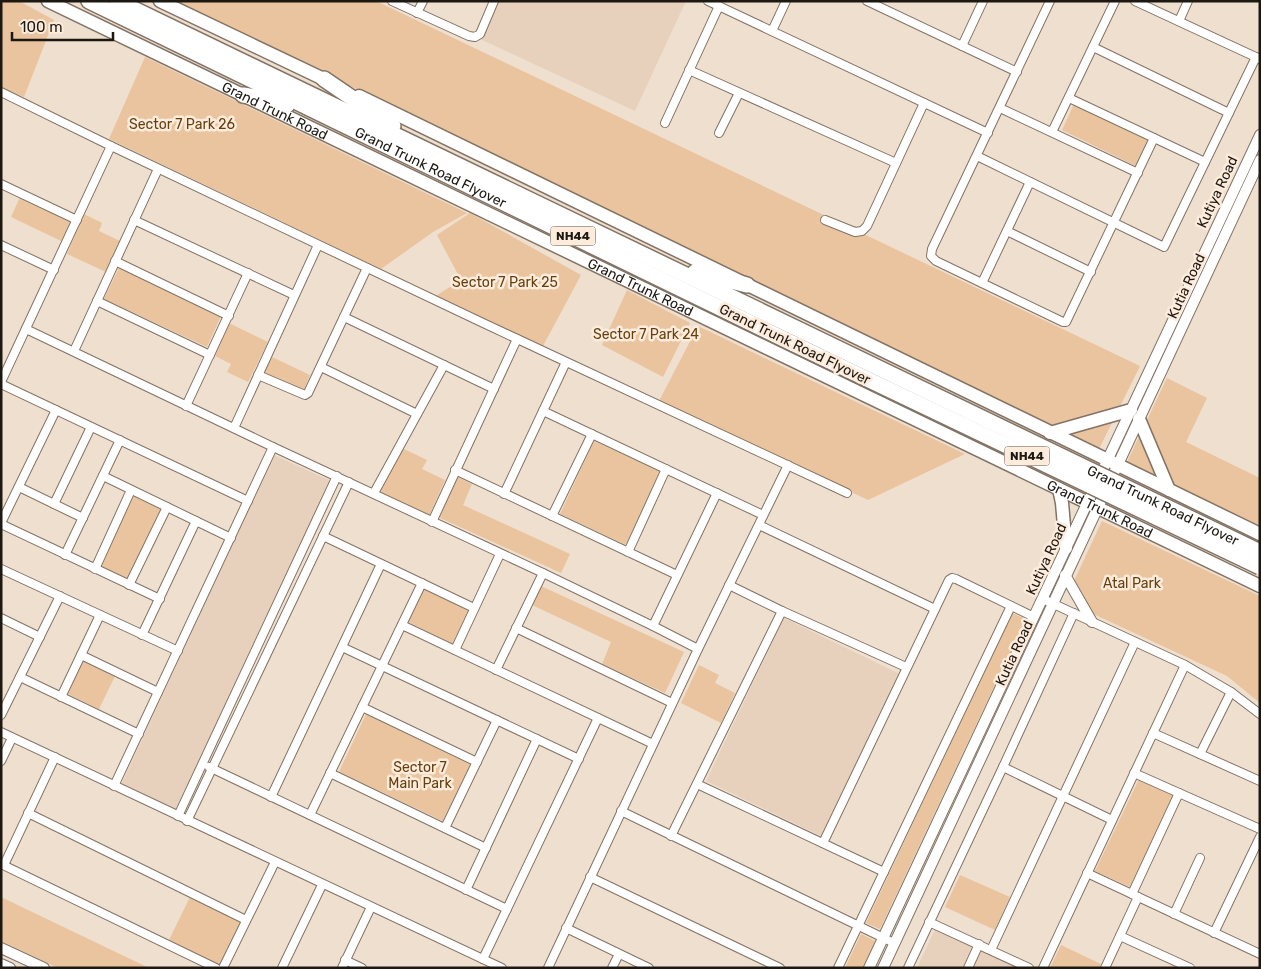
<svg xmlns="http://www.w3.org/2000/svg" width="1261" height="969" font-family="Rubik,sans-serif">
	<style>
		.built { fill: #e7d1bc }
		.green { fill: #eac49e }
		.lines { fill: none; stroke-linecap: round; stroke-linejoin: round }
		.minor-casing { stroke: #827365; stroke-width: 10 }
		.tertiary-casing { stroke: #827365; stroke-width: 12 }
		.primary-casing { stroke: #827365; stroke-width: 15 }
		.motorway-casing { stroke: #827365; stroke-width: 18 }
		.minor { stroke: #fff; stroke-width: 8 }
		.tertiary { stroke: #fff; stroke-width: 10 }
		.primary { stroke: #fff; stroke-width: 12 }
		.motorway { stroke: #fff; stroke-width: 15 }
		.motorway-bridge-casing { stroke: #827365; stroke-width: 18; stroke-linecap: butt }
		.motorway-bridge { stroke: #fff; stroke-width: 15 }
		.labels { text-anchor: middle; stroke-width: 5; stroke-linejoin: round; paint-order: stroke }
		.shield { fill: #fdecdc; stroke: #60584f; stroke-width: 1 }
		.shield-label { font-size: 12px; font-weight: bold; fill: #1d1812 }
		.street-label { font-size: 14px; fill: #1d1812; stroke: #fdecdc }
		.park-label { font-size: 14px; fill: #653f0f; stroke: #fdecdc }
	</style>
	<rect width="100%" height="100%" fill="#efdfcf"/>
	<g class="built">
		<path d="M498,1H686L635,111L480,39Z"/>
		<path d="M274,455L333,482L176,810L121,785Z"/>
		<path d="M784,618L900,674L821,836L706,781Z"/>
		<path d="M937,925L1026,968H917Z"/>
	</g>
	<g class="green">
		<path d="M1,1H19L54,20L24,97L1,87Z"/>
		<path d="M175,1H376L1140,366L1099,449Z"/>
		<path d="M145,57L467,213L433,232L381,269L109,139Z"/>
		<path d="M1074,104L1149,140L1136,166L1062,130Z"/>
		<path d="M20,197L71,221L61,241L11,217Z"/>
		<path d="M470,213L581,275L543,346L434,297L461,280L437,235Z"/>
		<path d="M84,214L102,223L99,231L120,241L106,272L67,254Z"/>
		<path d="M119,268L221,316L207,347L104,299Z"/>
		<path d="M627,290L690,323L663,377L602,345Z"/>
		<path d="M229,323L268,342L248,382L227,372L231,364L213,355Z"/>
		<path d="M698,326L965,454L868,500L659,401Z"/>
		<path d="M272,357L310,375L302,394L263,375Z"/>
		<path d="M1167,378L1207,398L1186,442L1260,478V526L1127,462Z"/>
		<path d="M594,441L660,471L626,545L560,514Z"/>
		<path d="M402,448L427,460L422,469L445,480L429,516L378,492Z"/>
		<path d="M457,477L472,484L463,505L570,554L561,573L438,517Z"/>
		<path d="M134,495L162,508L129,579L101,566Z"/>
		<path d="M1102,521L1260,596V703L1227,676L1089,612L1073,583Z"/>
		<path d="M541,586L684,652L665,693L602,664L611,642L532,605Z"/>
		<path d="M424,589L469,611L453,644L408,622Z"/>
		<path d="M1012,613L1026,619L880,929L866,923Z"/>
		<path d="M83,661L115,676L99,709L68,694Z"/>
		<path d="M699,665L719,675L715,683L735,693L721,723L681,703Z"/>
		<path d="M366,714L471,763L443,821L339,772Z"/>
		<path d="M1139,779L1174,796L1130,887L1095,871Z"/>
		<path d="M960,875L1010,897L995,930L945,907Z"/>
		<path d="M1,897L149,968H58L1,941Z"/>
		<path d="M190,897L241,922L220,965L169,940Z"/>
		<path d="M861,934L875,941L863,968H845Z"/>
		<path d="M1061,945L1101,964L1099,968H1050Z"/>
	</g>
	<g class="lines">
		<g class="minor-casing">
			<g id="minor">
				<path d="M392,1L469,36L475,37L480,34L494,1"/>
				<path d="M708,1L988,133"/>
				<path d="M867,1L1017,72"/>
				<path d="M1050,1L932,249L931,256L936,261L1063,322H1066L1154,138"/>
				<path d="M1135,1L1260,59"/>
				<path d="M417,13L423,1"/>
				<path d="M1179,21L1188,1"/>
				<path d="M772,31L786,1"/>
				<path d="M962,46L983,1"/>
				<path d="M1093,47L1229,113"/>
				<path d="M689,70L896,163"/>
				<path d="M1,92L111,146L481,322L847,493"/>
				<path d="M1069,98L1205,162"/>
				<path d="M1000,108L1138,173"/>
				<path d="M665,123L719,6"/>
				<path d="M1052,132L1115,1"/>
				<path d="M719,133L739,93"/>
				<path d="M977,156L1164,247L1256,57"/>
				<path d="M1,184L77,220"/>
				<path d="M134,220L294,295"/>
				<path d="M825,220L855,232L862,231L867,226L924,103"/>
				<path d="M1007,231L1091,272"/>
				<path d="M1,245L54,270"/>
				<path d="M115,261L229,316"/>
				<path d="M982,283L1030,182"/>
				<path d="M97,301L210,355"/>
				<path d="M344,317L494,389"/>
				<path d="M26,329L273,447L543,573L653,626L698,649"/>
				<path d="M74,351L158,169"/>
				<path d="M321,367L417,414"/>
				<path d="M258,375L305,395L308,393L367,268"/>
				<path d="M1,382L111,146"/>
				<path d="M1,384L248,501"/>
				<path d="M186,406L248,273"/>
				<path d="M543,411L763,515"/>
				<path d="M234,428L318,245"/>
				<path d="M455,470L677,575"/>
				<path d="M103,476L231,538"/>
				<path d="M19,487L83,518"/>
				<path d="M374,493L444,365"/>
				<path d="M504,494L566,362"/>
				<path d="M54,504L91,427"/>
				<path d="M552,516L592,434"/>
				<path d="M432,522L517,339"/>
				<path d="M1,523L56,410"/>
				<path d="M1,524L160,599"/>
				<path d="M759,525L935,609"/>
				<path d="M323,536L474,608"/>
				<path d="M628,552L666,469"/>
				<path d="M65,555L120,440"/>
				<path d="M1,569L178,651"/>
				<path d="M95,569L131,490"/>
				<path d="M129,585L167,507"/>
				<path d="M729,585L782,611L906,667"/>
				<path d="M1043,599L1185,665L1231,692L1260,714"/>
				<path d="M1,618L40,637"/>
				<path d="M402,625L653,744"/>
				<path d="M653,626L717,493"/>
				<path d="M516,628L672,703"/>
				<path d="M142,635L196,521"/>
				<path d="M342,647L579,759"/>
				<path d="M455,650L500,554"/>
				<path d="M81,655L158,692"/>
				<path d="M496,670L543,573"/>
				<path d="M20,677L139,734"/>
				<path d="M61,697L100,615"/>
				<path d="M362,707L477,762"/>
				<path d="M1,715L60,596"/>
				<path d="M1,732L502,968"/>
				<path d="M1153,733L1260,781"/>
				<path d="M1200,754L1231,692"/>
				<path d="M1,761L12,738"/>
				<path d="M209,767L507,909"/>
				<path d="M1003,767L1112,820"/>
				<path d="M330,773L486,848"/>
				<path d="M1134,773L1260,829"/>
				<path d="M697,784L884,872"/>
				<path d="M114,786L273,447"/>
				<path d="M271,797L381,564"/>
				<path d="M621,811L894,943"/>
				<path d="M28,813L246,920"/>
				<path d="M310,815L422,583"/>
				<path d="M178,816L337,476"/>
				<path d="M187,821L349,482"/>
				<path d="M445,828L497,720"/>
				<path d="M671,836L782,611"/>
				<path d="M823,843L949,580L952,578L956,579L1034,617"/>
				<path d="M1,864L216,968"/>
				<path d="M4,865L55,757"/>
				<path d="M1087,873L1260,954"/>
				<path d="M590,877L780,968"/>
				<path d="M466,890L537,739"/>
				<path d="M1132,894L1179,793"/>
				<path d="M1174,914L1200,858"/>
				<path d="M929,922L1029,968"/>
				<path d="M566,928L649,968"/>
				<path d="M1214,933L1260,837"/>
				<path d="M1120,936L1190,968"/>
				<path d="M991,950L1135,642"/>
				<path d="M483,959L598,718"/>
				<path d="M345,960L362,968"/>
				<path d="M223,968L275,862"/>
				<path d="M282,968L322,885"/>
				<path d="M342,968L371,907"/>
				<path d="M548,968L698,649L788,465"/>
				<path d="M612,968L619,954"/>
				<path d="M838,968L1011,606"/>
				<path d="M908,968L1003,767L1074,613"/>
				<path d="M968,968L979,944"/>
				<path d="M1043,968L1185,665"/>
				<path d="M1105,968L1138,897"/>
			</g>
		</g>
		<g class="tertiary-casing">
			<g id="tertiary">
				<path d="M1065,575L1092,622"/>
				<path d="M1,948L44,968"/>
				<path d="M1,964L10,968"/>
				<path d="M869,968L1260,135"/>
				<path d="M883,968L1260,160"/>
			</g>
		</g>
		<g class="primary-casing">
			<g id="primary">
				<path id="s1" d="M48,1L1260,586"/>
				<path d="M160,1L332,83"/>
				<path d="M359,96L1260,534"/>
				<path d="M1139,419L1169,490"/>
				<path d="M1050,433L1131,410"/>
				<path d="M1059,489L1062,503L1066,548"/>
			</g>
		</g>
		<g class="motorway-casing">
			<g id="motorway">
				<path id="s2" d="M89,1L794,344"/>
				<path d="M117,1L802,331"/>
				<path d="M324,79L393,126"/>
				<path d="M243,95L267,99L287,105"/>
				<path d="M695,272L747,285"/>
			</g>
		</g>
		<use href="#minor" class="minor"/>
		<use href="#tertiary" class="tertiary"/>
		<use href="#primary" class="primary"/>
		<use href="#motorway" class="motorway"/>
		<g class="motorway-bridge-casing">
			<g id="motorway-bridge">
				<path id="s3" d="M802,331L1260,552"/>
				<path d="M794,344L1260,567"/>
			</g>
		</g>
		<use href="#motorway-bridge" class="motorway-bridge"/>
	</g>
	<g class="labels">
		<g class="shield">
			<rect x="550.5" y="226.5" width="45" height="19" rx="4"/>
			<rect x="1004.5" y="446.5" width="45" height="19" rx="4"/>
		</g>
		<g class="shield-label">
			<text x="573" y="240">NH44</text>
			<text x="1027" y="460">NH44</text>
		</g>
		<g class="street-label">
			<text dy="5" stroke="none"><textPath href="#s1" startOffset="252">Grand Trunk Road</textPath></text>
			<text dy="5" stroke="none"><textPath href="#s2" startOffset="380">Grand Trunk Road Flyover</textPath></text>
			<text transform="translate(1217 192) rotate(-65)" y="5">Kutiya Road</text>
			<text transform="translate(1186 286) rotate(-65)" y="5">Kutia Road</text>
			<text dy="5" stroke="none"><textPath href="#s1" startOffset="658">Grand Trunk Road</textPath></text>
			<text transform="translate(795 344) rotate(26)" y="5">Grand Trunk Road Flyover</text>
			<text dy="5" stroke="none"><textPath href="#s3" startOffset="401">Grand Trunk Road Flyover</textPath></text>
			<text dy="5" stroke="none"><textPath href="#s1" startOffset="1168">Grand Trunk Road</textPath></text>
			<text transform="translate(1046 559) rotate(-65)" y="5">Kutiya Road</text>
			<text transform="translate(1014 653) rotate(-65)" y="5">Kutia Road</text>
		</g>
		<g class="park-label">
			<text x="182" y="129">Sector 7 Park 26</text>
			<text x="505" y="287">Sector 7 Park 25</text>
			<text x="646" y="339">Sector 7 Park 24</text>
			<text x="1132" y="588">Atal Park</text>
			<text x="420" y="772">Sector 7<tspan x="420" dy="16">Main Park</tspan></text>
		</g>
	</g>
	<rect width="1261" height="969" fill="none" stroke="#1d1812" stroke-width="5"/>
	<path d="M12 32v8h101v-8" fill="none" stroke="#1d1812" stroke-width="2.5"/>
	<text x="20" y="32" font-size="15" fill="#1d1812" stroke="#fdecdc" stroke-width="4" paint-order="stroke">100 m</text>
</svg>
